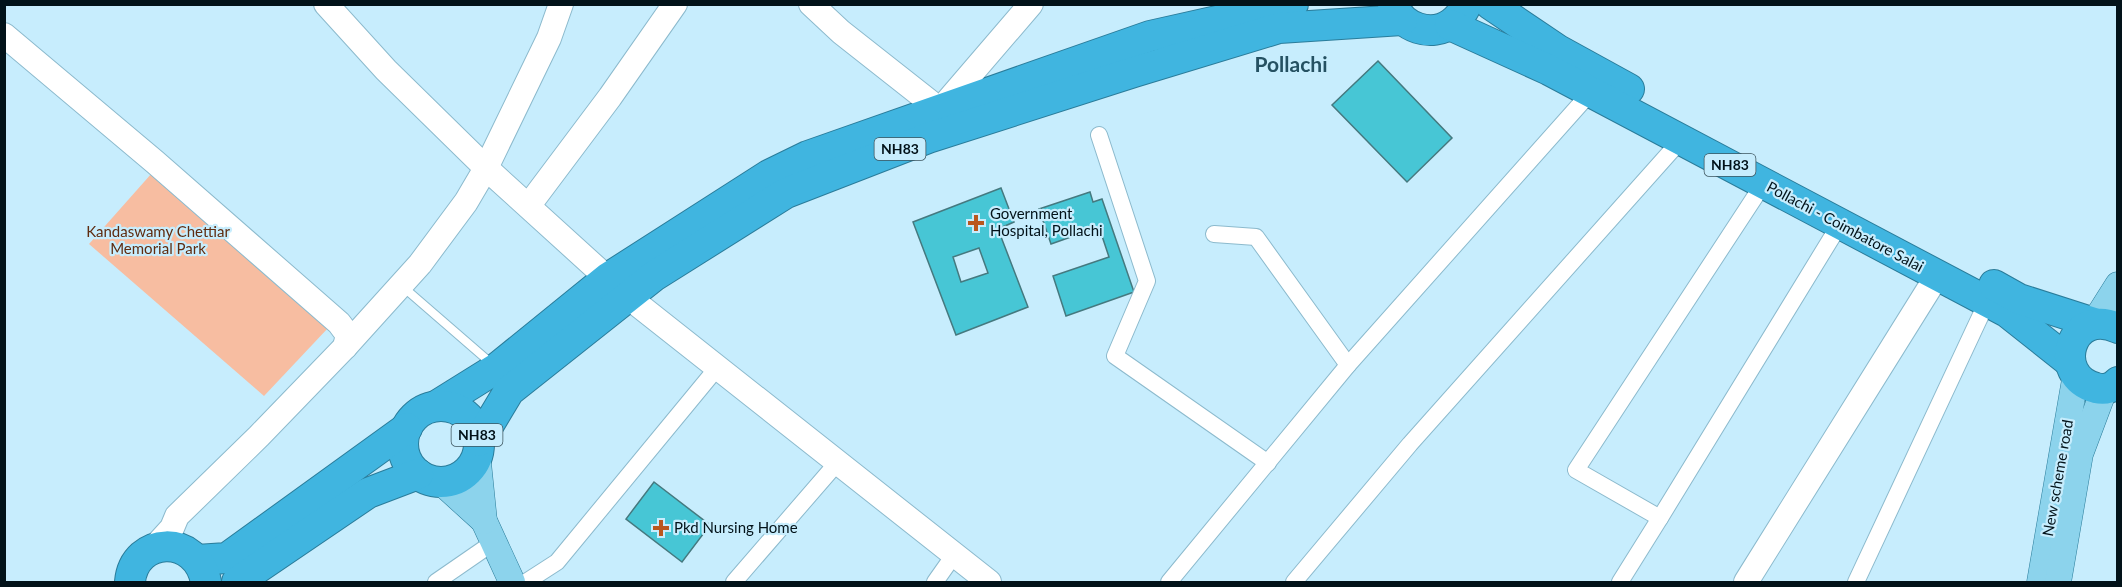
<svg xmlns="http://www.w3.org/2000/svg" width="2122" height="587" font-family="Lato,sans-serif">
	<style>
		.green { fill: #f7bda1 }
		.building { fill: #47c6d5; stroke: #45797f; stroke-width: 1.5; fill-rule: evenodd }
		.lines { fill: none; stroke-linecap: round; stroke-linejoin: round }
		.lane-casing { stroke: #8cbacd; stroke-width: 10 }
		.street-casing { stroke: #8cbacd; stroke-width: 18 }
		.secondary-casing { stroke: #8cbacd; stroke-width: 26 }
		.primary-casing { stroke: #2a7c9a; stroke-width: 27 }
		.highway-casing { stroke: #2a7c9a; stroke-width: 32 }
		.lane { stroke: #fff; stroke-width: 8 }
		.street { stroke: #fff; stroke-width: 16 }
		.secondary { stroke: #fff; stroke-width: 24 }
		.primary { stroke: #8cd3ec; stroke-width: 26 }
		.highway { stroke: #40b5e0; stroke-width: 30 }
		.poi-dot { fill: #ba571e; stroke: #c7edfd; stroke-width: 2 }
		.labels { text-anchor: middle; stroke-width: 4.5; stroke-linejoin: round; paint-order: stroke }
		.shield { fill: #c7edfd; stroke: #3d545d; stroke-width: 1.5 }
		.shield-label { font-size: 14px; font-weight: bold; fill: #021219 }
		.poi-label { font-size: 15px; fill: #021219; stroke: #c7edfd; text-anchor: start }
		.street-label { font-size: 15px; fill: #021219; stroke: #c7edfd }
		.park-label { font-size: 15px; fill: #5f2c10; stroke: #c7edfd }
		.district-label { font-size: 21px; font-weight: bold; fill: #255162; stroke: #c7edfd }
	</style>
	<rect width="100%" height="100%" fill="#c7edfd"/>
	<path class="green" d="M152,173L329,327L264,396L89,244Z"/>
	<g class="building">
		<path d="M1378,61L1452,138L1407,182L1332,105Z"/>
		<path d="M1001,188L1014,222L998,229L1028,307L956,335L913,222ZM979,248L988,273L961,282L953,257Z"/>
		<path d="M1090,192L1093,202L1102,199L1134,292L1066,316L1053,276L1109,257L1099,227L1051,244L1039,209Z"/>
		<path d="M654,482L710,525L682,562L626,519Z"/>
	</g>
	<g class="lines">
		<g class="lane-casing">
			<path id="lane" d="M402,286L492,364"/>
		</g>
		<g class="street-casing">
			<g id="street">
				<path d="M1099,135L1147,281L1115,356L1268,463"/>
				<path d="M1764,183L1576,470L1660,518L1840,224"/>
				<path d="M1214,234L1256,237L1348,365"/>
				<path d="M436,582L494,542"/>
				<path d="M526,582L557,562L717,368"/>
				<path d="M734,582L837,463"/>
				<path d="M935,582L954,555"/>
				<path d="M1169,582L1348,365L1591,92"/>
				<path d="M1294,582L1410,444L1681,140"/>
				<path d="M1620,582L1660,518"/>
				<path d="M1856,582L1987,302"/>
			</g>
		</g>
		<g class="secondary-casing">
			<g id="secondary">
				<path d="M326,4L386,70L486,168L627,296L989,582"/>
				<path d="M811,4L841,32L940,110L1031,4"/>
				<path d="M4,35L155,162L339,323L348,335L345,347"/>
				<path d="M529,205L610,97L675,4"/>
				<path d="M152,550L172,528L177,516L259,436L345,347L420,264L466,202L486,168L549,38L561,4"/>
				<path d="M1746,582L1937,276"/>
			</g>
		</g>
		<g class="primary-casing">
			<g id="primary">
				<path d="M2094,323L2118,285"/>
				<path d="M477,453L484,521L512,582"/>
				<path d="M440,481L484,521"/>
				<path d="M2040,582L2076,374"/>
				<path d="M2058,582L2080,454L2104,390"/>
			</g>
		</g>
		<g class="highway-casing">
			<g id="highway">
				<path d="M1393,4C1401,28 1432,38 1452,23C1459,18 1463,12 1467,4"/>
				<path d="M1490,4L1558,50L1629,89"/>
				<path d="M1450,25L1549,70L2007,312L2070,362"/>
				<path d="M1994,285L2019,299L2094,323"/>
				<path d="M2118,328C2070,306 2050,376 2096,388C2105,390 2111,389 2118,382"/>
				<path d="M436,406L497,368L608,278L769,175L808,156L1150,36L1293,4"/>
				<circle cx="441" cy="444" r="38"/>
				<path d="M479,441L509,391L654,276L786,193L928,138L1134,72L1279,28L1402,20"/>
				<path d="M197,560L227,558L407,428"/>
				<path d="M130,582C134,536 197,533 206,582"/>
				<path d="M237,582L368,493L418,474"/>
			</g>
		</g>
		<use href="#lane" class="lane"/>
		<use href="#street" class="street"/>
		<use href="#secondary" class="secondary"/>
		<use href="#primary" class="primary"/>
		<use href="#highway" class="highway"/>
	</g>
	<g class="poi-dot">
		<path d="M973 214h6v6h6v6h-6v6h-6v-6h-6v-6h6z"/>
		<path d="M658 519h6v6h6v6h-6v6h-6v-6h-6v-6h6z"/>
	</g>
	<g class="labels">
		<g class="shield">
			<rect x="874.5" y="138" width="51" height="22" rx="4.5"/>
			<rect x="1704.5" y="154" width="51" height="22" rx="4.5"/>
			<rect x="451.5" y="424" width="51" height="22" rx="4.5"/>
		</g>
		<g class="shield-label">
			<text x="900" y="154">NH83</text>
			<text x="1730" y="170">NH83</text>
			<text x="477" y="440">NH83</text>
		</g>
		<g class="poi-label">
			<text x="990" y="219">Government<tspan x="990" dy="17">Hospital, Pollachi</tspan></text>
			<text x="674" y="533">Pkd Nursing Home</text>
		</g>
		<g class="street-label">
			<text transform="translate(1845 227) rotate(28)" y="5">Pollachi - Coimbatore Salai</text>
			<text transform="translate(2058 478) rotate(-80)" y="5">New scheme road</text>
		</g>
		<g class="park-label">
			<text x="158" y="237">Kandaswamy Chettiar<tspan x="158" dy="17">Memorial Park</tspan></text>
		</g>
		<g class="district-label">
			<text x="1291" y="72">Pollachi</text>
		</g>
	</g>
	<rect width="2122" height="587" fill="none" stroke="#021219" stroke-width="12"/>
</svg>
